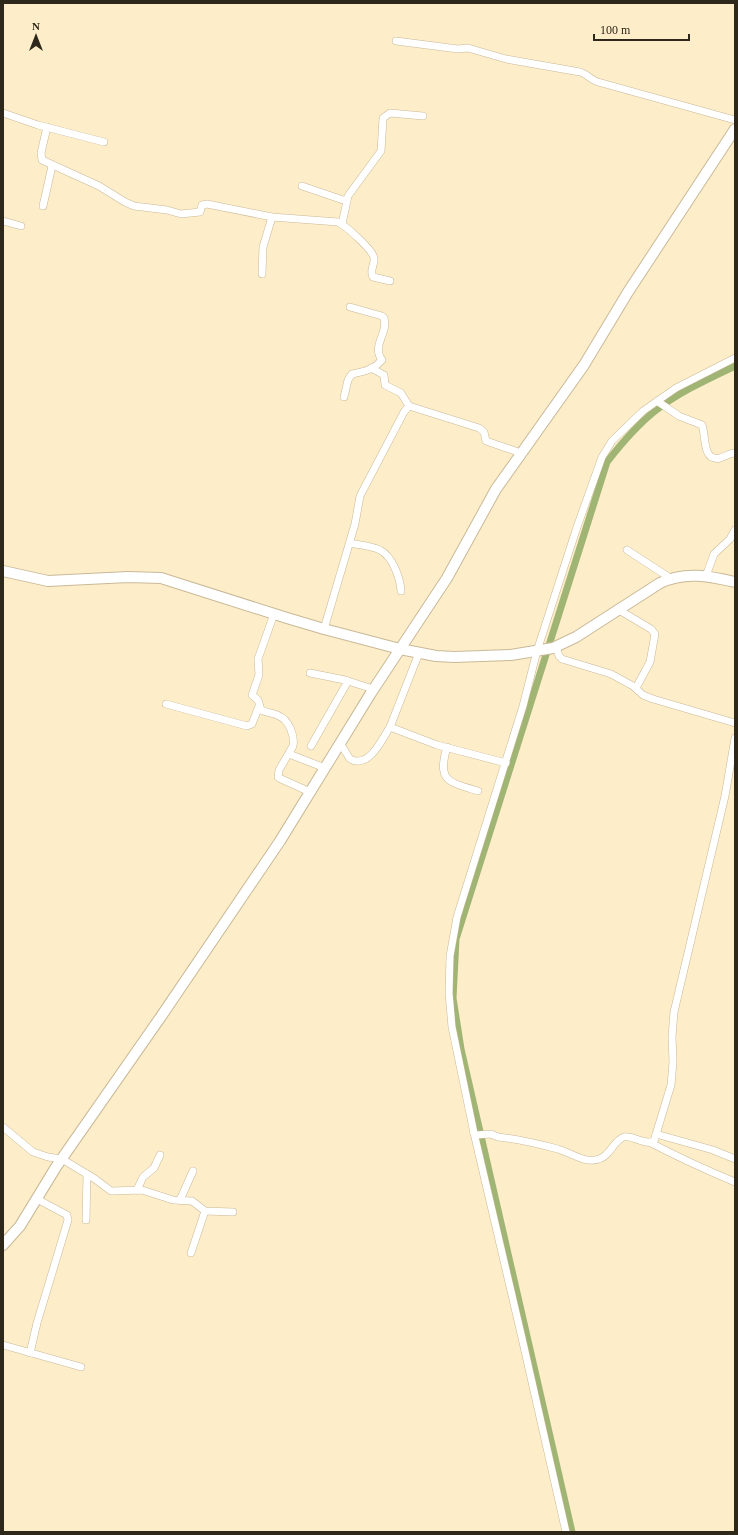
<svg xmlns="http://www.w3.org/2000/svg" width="738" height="1535" font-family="Georgia,serif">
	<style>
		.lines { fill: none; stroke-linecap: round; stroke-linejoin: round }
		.canal { stroke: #a0b474; stroke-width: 7 }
		.street-casing { stroke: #c9b997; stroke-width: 8 }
		.secondary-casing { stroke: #c9b997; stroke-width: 12 }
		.street { stroke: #fff; stroke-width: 7 }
		.secondary { stroke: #fff; stroke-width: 10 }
	</style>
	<rect width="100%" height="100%" fill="#fdedc9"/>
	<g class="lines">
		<path class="canal" d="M572,1532L461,1049L453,998L456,939L607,462C621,444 636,426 655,411C679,392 708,379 735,366"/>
		<g class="street-casing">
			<g id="street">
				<path d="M396,41L458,49L468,48L506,59L580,72C587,74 591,80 598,82L735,120"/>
				<path d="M3,113L38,125L104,142"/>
				<path d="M47,127L41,153L42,160L99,186L125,202L134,206L167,210L181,214L200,212L202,205L207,204L272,217L338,222C346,226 373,250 374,258C375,265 369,270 373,277L390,281"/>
				<path d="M302,186L346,201"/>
				<path d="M43,206L52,166"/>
				<path d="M3,221L21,226"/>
				<path d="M342,224L348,196L381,151L383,118L390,113L423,116"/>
				<path d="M262,274L263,247L272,217"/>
				<path d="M371,368L384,375L385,385L401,393L409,406"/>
				<path d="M344,397L348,380L352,374C365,371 372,371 382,360C371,346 389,332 384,318L382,316L350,307"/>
				<path d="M657,401L679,416L702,425C706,435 702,462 720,458C725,457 729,453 735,453"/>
				<path d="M350,543C359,545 372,546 380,550C393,557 400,578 401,591"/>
				<path d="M627,550L670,578"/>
				<path d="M706,576L714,554L730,539L735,530"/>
				<path d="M619,610L651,629L655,634L650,662L636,688"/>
				<path d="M274,614L258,659L259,675L252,695L258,700L261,710C267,713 274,713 279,716C289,720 295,736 293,746L279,770L278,777L279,778L310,792"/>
				<path d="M324,629L355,524L360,496L404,412L409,406L479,428L484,432L486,441L521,453"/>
				<path d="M556,647L559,656L562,659L611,674L633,686L643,695L653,699L735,723"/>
				<path d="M419,653L390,727L437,745L506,763"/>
				<path d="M310,673L345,680L373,689"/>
				<path d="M166,704L247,726L252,724L259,706"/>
				<path d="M340,743L350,759C369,769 381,741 390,727"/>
				<path d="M311,746L348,681"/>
				<path d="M447,747C437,781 448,782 478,791"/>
				<path d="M289,754L325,768"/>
				<path d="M3,1127L33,1152L48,1157L62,1159L95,1179L111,1191L142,1190L173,1200L192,1201L205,1211L233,1212"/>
				<path d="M474,1133L476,1135L491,1134L498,1137C518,1139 539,1144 558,1149C571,1153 586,1164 599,1159C610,1156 614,1140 624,1137C634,1135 644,1146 654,1141L671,1085L673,1062L672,1037L674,1012L725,796L735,738"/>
				<path d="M656,1134L713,1150L735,1159"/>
				<path d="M651,1143C678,1157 706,1170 735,1182"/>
				<path d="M137,1190L143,1177L154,1168L160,1155"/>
				<path d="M180,1200L193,1171"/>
				<path d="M86,1220L87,1174"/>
				<path d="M191,1253L205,1211"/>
				<path d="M3,1345L81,1367"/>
				<path d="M30,1353L37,1323L68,1220L67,1215L37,1199"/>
				<path d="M566,1532L522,1338L474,1133L452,1027L449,993L450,956L457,917L523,706L537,651L576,530L602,457L612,441L643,411L676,388L735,358"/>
			</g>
		</g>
		<g class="secondary-casing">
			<g id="secondary">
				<path d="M3,571L48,581L128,577L161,578L287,618L324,629L400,649L436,656L454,657L511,655L553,648L576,637L660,583C685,571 709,576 735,582"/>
				<path d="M3,1245L20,1226L56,1167L160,1018L280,841L371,693L447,578L496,489L584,365L628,292L735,129"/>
			</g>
		</g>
		<use href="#street" class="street"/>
		<use href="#secondary" class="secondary"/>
	</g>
	<rect width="738" height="1535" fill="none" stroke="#2e281a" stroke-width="8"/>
	<g transform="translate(36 36)" stroke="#fdedc9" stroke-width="3" paint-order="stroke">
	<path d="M0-3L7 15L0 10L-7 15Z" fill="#2e281a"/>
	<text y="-6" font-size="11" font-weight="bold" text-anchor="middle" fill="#2e281a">N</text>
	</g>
	<path d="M594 34v6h95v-6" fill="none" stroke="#2e281a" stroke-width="2"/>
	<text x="600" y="34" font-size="12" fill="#2e281a" stroke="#fdedc9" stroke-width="3" paint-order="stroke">100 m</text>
</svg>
